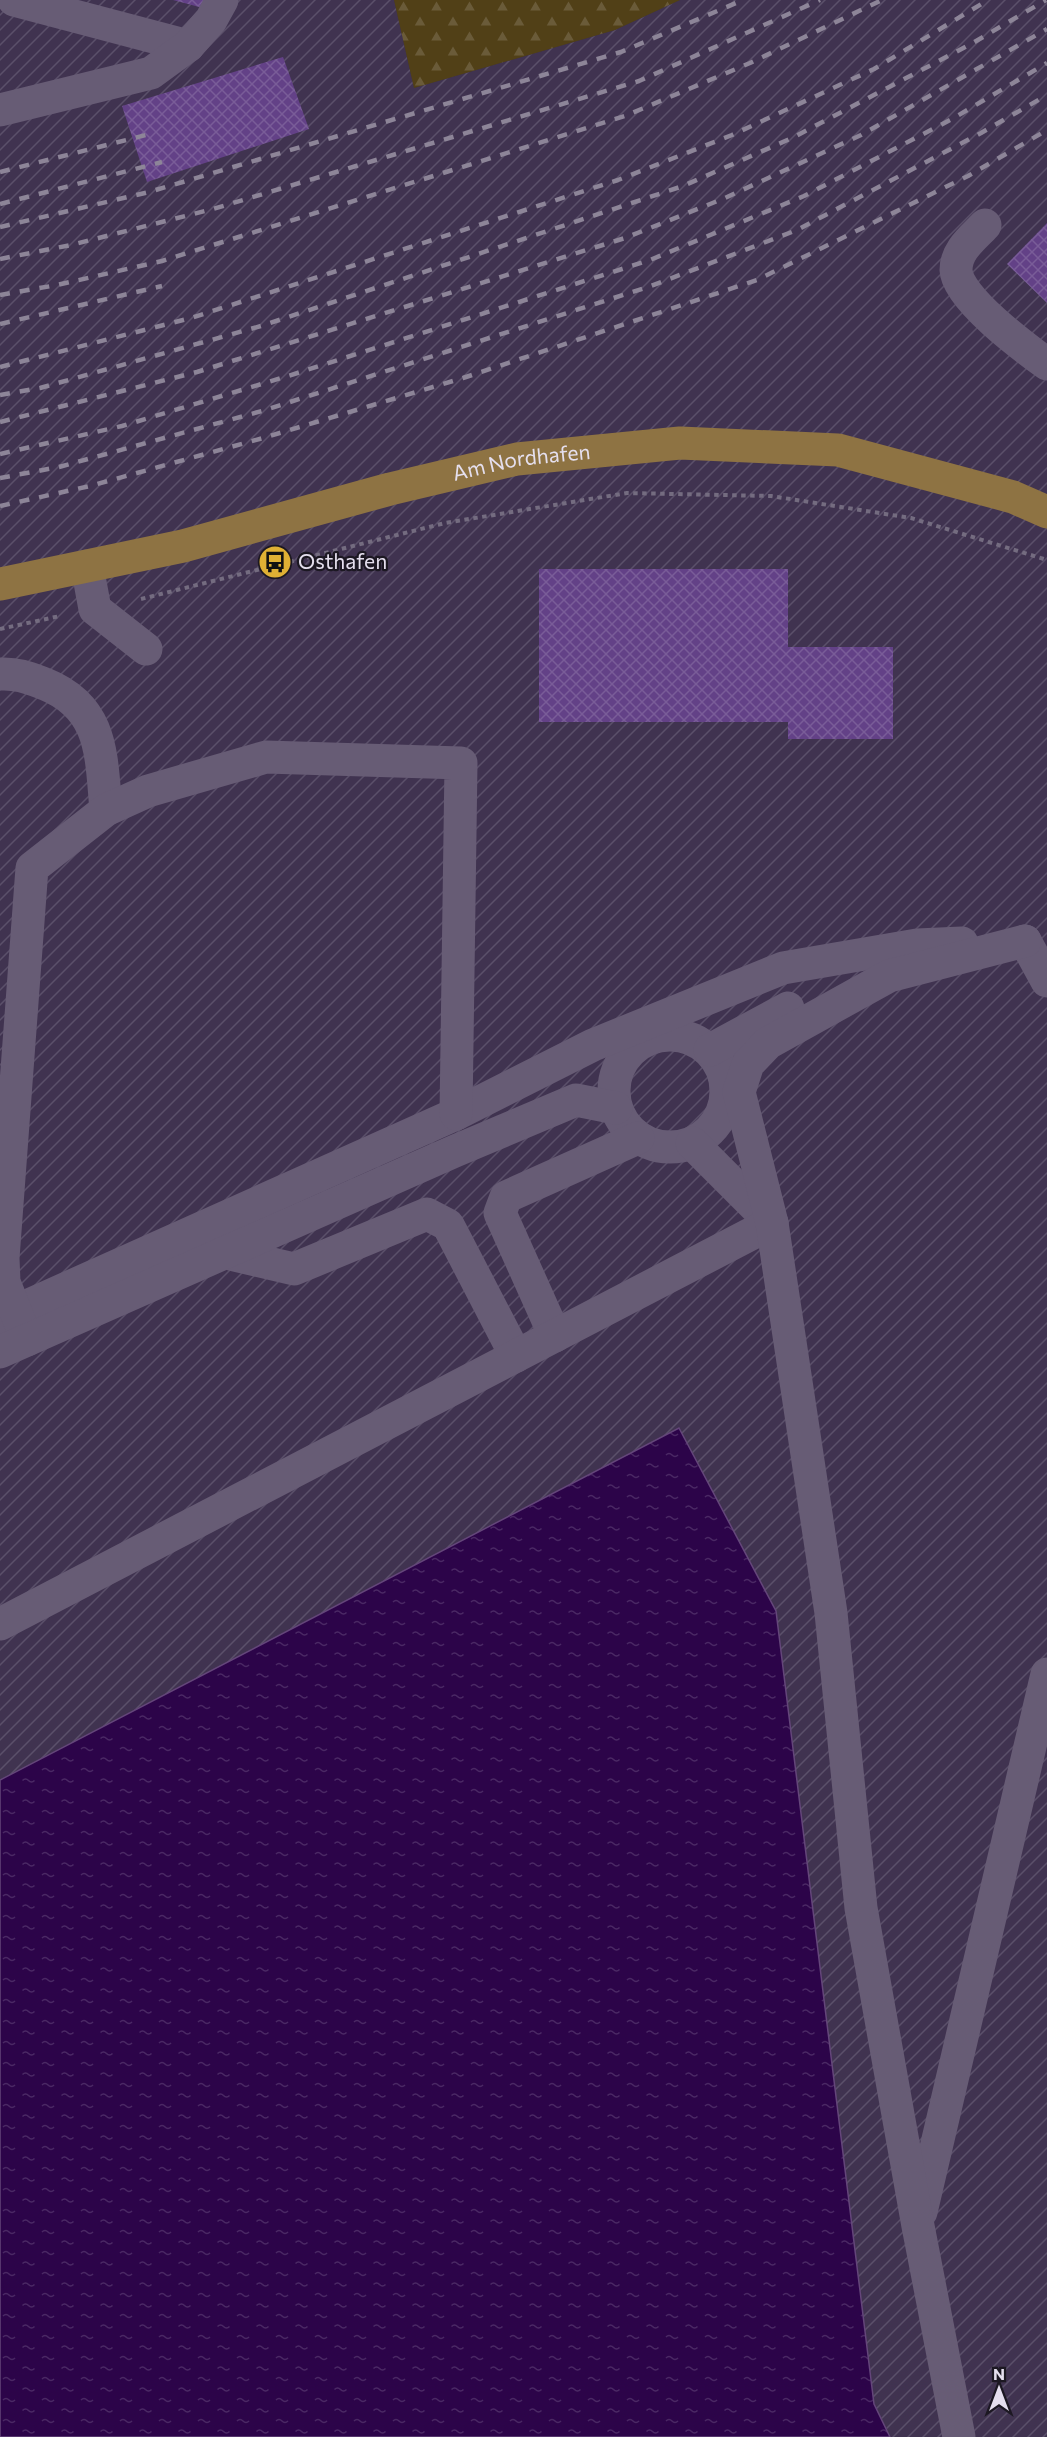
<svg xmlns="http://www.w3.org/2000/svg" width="1047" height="2437" font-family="Commissioner,sans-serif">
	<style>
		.industrial { fill: url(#industrial-furrows) }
		.forest { fill: url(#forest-firs) }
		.water { fill: url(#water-ripples); stroke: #64467a; stroke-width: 1.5 }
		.building { fill: url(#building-cross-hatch) }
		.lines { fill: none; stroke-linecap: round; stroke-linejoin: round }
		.path { stroke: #746c80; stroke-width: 4; stroke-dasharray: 4.5 4.5; stroke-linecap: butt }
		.minor { stroke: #675c75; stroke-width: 33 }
		.major { stroke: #8e7343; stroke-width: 33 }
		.rail { stroke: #8d8598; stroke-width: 4.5; stroke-dasharray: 10 10; stroke-linecap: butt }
		.labels { text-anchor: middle; stroke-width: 4.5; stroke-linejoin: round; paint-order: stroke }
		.street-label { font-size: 21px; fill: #e5dfee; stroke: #1c1822 }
		.poi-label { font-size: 21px; fill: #e5dfee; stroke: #1c1822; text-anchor: start }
	</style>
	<defs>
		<pattern id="industrial-furrows" width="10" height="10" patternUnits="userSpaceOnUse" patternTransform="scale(1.5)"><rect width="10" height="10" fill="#403350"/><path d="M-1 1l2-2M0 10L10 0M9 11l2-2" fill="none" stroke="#5b506a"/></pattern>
		<pattern id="forest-firs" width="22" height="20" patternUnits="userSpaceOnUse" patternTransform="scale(1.5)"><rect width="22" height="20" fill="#514017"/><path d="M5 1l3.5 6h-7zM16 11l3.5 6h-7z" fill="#6a5b39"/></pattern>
		<pattern id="water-ripples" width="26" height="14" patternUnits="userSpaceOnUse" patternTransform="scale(1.5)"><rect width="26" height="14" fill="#2c0449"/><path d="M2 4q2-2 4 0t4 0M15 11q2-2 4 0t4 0" fill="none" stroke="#4a2864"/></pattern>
		<pattern id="building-cross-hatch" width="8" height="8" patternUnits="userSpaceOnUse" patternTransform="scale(1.5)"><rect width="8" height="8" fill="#634187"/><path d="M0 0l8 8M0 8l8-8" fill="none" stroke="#795c98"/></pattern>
	</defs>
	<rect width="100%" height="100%" fill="#372d44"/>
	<path class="industrial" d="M0,0H394L414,88L615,30L680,0H1047V2437H891L874,2404L776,1612L680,1429L0,1780Z"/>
	<path class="forest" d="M394,0H680L615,30L414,88Z"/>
	<path class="water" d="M679,1428L776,1611L874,2404L890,2437H0V1780Z"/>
	<g class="building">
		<path d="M173,0H205L203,8Z"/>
		<path d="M283,57L309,129L147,182L122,106Z"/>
		<path d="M1047,223V303L1007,264Z"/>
		<path d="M539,569H788V647H893V739H788V722H539Z"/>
	</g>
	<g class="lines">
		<g class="path">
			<path d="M141,599L445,523L627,493L771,496L911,518L1047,560"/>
			<path d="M0,629L60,616"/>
		</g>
		<g class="minor">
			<path d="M14,0L188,46"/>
			<path d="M0,110L151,73L188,46L211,20L222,0"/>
			<path d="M985,225C973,238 956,250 956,270C957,298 1025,348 1047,364"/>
			<path d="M87,566L95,609L146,649"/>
			<path d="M0,674C17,673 29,678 45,684C104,708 101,756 106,810"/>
			<path d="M1025,941L1047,981"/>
			<circle cx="670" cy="1091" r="56"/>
			<path d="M710,1050L788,1008"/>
			<path d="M692,1143L772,1223"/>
			<path d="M226,1253L294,1269L427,1214L448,1225L516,1356"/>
			<path d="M0,1318L456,1114L593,1045L783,968L917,945L962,943"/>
			<path d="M555,1336L500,1213L506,1197L638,1138"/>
			<path d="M27,1340L4,1282L3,1258L32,868L106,810L148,791L266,757L461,763L456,1114"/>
			<path d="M0,1352L455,1151L576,1100L616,1108"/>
			<path d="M0,1624L772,1223"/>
			<path d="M921,2212L1047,1674"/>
			<path d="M959,2437L918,2226L861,1908L831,1613L772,1223L739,1092L748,1064L768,1043L889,976L1025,941"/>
		</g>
		<path class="major" id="s1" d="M0,584L183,546L390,489L517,459L680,443L838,450L1013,497L1047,512"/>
		<g class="rail">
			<path d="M0,172L154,133"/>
			<path d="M0,204L162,162"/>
			<path d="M0,227L149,192L621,52L743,0"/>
			<path d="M0,259L71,245L213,209L639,81L820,0"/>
			<path d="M0,295L57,285L162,261L625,116L750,63L882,0"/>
			<path d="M0,324L162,286"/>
			<path d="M0,367L191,318L618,180L732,135L874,69L988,0"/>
			<path d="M0,395L40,388L261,326L683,186L792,138L971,44L1046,0"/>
			<path d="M0,422L197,372L625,238L725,198L861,135L1047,29"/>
			<path d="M0,454L122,426L288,376L650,260L804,196L952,119L1047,63"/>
			<path d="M0,478L59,467L262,411L651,286L797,230L981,133L1047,95"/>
			<path d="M0,506L90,486L263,438L463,378L757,280L968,176L1047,130"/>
		</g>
	</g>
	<defs>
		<g id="bus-disc" transform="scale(1.725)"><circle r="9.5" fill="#dfb034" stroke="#1c1822"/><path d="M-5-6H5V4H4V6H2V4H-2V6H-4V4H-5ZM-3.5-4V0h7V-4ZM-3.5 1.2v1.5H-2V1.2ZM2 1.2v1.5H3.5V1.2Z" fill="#111"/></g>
	</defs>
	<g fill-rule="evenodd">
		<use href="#bus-disc" x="275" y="562"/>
	</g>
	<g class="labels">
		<g class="street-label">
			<text dy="7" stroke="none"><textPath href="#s1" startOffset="536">Am Nordhafen</textPath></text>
		</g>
		<g class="poi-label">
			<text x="298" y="569">Osthafen</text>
		</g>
	</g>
	<g transform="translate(999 2389)" stroke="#1c1822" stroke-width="4.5" paint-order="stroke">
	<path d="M0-4.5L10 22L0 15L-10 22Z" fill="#e5dfee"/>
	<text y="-9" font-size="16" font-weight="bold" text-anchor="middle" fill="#e5dfee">N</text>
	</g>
</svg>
